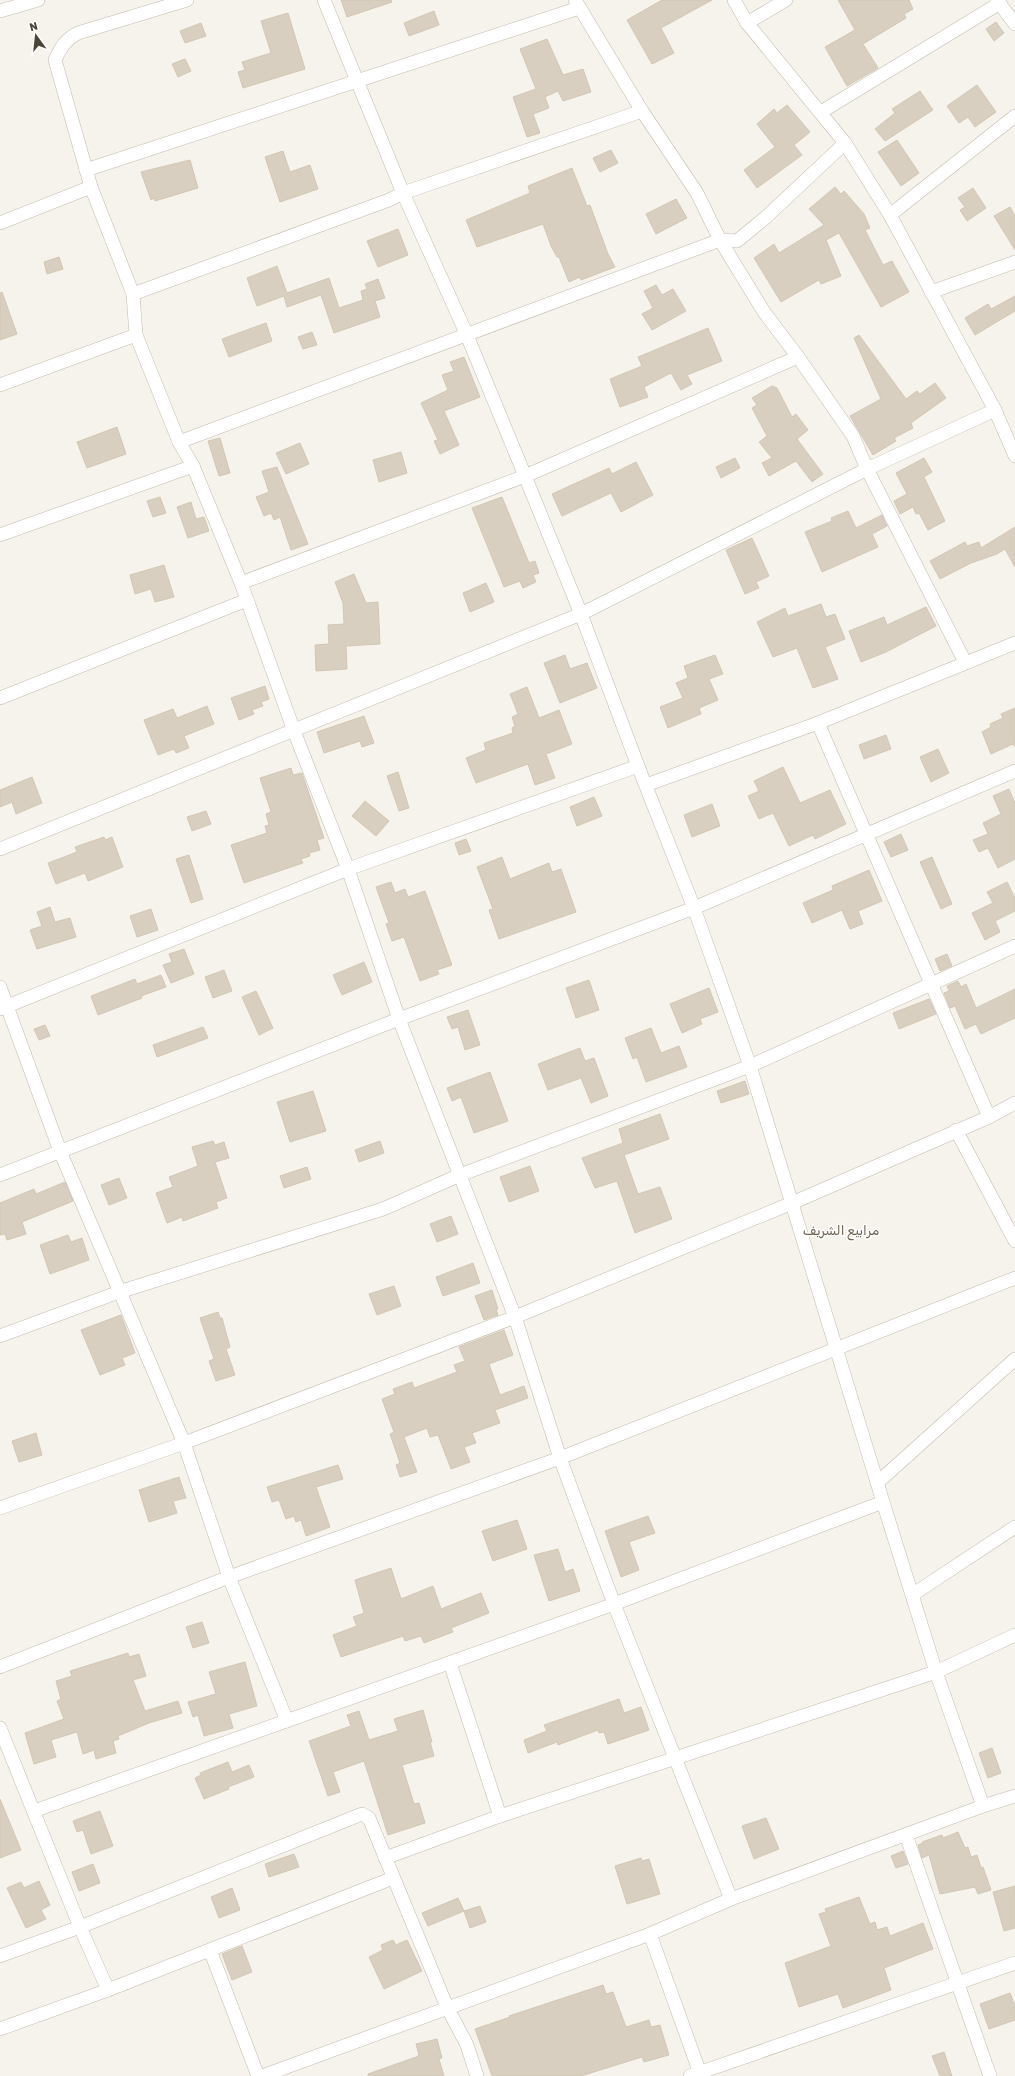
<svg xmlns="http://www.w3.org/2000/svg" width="1015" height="2076" font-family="Rubik,Vazirmatn,sans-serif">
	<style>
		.building { fill: #d8cfc1; stroke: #d3c7b4 }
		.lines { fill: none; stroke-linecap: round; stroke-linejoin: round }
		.street-casing { stroke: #c2bbae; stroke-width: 14 }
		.street { stroke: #fff; stroke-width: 13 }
		.labels { text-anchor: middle; stroke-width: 3; stroke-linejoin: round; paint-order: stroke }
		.neighbourhood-label { font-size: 13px; fill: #6e6250; stroke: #fff }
	</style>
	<rect width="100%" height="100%" fill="#f6f3ec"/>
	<g class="building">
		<path d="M341,0H391L392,2L347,17Z"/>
		<path d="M662,0H712L661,28L674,53L652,64L627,20Z"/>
		<path d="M838,0H909L913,9L904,14L906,18L863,44L878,68L847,86L825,47L855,30Z"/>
		<path d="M434,11L439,25L409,36L404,23Z"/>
		<path d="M288,13L305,69L243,88L238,72L245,70L242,62L271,53L261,21Z"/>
		<path d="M996,22L1004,33L994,41L986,29Z"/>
		<path d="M201,23L206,36L185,43L180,31Z"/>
		<path d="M547,39L563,75L583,69L591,92L563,101L558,91L545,97L549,108L533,114L540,133L527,137L513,97L536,89L520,49Z"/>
		<path d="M185,59L191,71L178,77L172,64Z"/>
		<path d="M977,85L996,112L975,127L968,117L959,123L947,106Z"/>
		<path d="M920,91L933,110L885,141L875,129L895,113L892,109Z"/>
		<path d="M787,105L810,132L794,145L802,155L757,188L744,170L775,147L757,124L774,109L777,113Z"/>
		<path d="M897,140L919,173L901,186L878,152Z"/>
		<path d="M611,150L618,163L600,172L593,158Z"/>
		<path d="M283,151L290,172L310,165L318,189L280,202L265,157Z"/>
		<path d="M190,160L198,188L155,201L154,198L151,200L141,172Z"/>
		<path d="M572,168L587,206L590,205L608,254L615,267L581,280L580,277L569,282L559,257H557L551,246L543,224L477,247L466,220L530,193L528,186Z"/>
		<path d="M835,187L841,194L844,191L864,214L870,228L865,230L883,265L892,261L909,292L881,307L839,233L826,240L841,276L821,284L819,280L781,302L754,258L774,244L779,253L824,225L809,209Z"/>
		<path d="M973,188L986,208L967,221L960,210L965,207L958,198Z"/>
		<path d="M676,199L687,218L656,234L646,214Z"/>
		<path d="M1010,207L1015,216V250L994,216Z"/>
		<path d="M398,229L408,255L378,267L367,241Z"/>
		<path d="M59,257L63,269L47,274L44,262Z"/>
		<path d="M277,266L287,293L329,278L339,308L363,300L361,291L367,289L365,284L378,279L385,298L375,301L380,317L334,333L321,295L287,307L284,296L257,306L247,278Z"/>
		<path d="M656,285L662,295L673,289L686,311L652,330L642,314L653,308L644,291Z"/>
		<path d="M2,292L17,334L0,340V293Z"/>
		<path d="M1015,296V311L975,335L965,318L988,304L991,309Z"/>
		<path d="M266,323L272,341L229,357L222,339Z"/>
		<path d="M708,328L722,361L687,375L692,384L681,390L671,373L644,387L648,397L620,407L610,379L642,366L638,357Z"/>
		<path d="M312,332L317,345L303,349L298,337Z"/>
		<path d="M859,335L906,399L917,391L920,394L935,383L946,398L911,423L913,428L894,438L896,441L873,455L850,416L881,399L854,338Z"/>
		<path d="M464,357L480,397L444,411L459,445L440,454L434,441L438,440L421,403L448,390L442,375L454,371L450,362Z"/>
		<path d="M772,386L777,388L792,417L796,414L808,430L797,439L823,474L812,482L796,461L769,476L762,463L772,458L759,442L767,436L752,408L757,405L752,398Z"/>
		<path d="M117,427L126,454L87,468L77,442Z"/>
		<path d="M220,438L230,473L219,476L208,441Z"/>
		<path d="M300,443L309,464L286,474L276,453Z"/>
		<path d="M401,452L407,473L379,482L373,460Z"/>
		<path d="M735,458L740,468L721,478L716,467Z"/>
		<path d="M924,458L932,472L924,477L945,521L928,530L919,513L916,514L913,507L900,514L894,501L907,494L896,473Z"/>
		<path d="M636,462L653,495L621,512L611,493L562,516L552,494L609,468L612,474Z"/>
		<path d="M277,467L308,544L291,550L280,517L274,520L271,513L264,516L256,497L269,492L262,471Z"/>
		<path d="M160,497L166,513L153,517L147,501Z"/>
		<path d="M502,497L529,563L535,561L539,573L533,575L536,582L523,588L520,581L504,587L472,508Z"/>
		<path d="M191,502L196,519L204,517L209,531L188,538L177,507Z"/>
		<path d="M848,511L856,528L882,515L887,526L872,534L878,547L822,572L805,532L832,521L831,518Z"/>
		<path d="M1015,527V567L1005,549L997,554L971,563L940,579L930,561L965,542L967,546L979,542L981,548Z"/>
		<path d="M752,538L769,576L756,582L759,588L745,594L726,550Z"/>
		<path d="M164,565L174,597L155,602L151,589L135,594L130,575Z"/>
		<path d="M354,574L366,603L378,602L380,644L346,646L347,669L316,671L315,645L329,644L328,625L344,624L343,603L335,582Z"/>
		<path d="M486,583L494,602L470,612L463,593Z"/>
		<path d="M821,604L826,617L835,614L845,639L825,647L838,679L813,688L797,648L773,657L757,622L785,608L788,616Z"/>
		<path d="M926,607L936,626L886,652L861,662L849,631L884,617L887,625Z"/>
		<path d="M565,655L570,669L587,663L597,688L560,703L544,663Z"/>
		<path d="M715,655L723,674L709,679L718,700L699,708L701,714L668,728L660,707L683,698L676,683L688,678L684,666Z"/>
		<path d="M265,686L269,699L261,702L263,706L252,710L254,714L239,720L231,698Z"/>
		<path d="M527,687L539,718L559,710L572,744L546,754L555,778L535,785L528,764L476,783L466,758L486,750L484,743L513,733L512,728L515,726L512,717L518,714L510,694Z"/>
		<path d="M207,706L214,724L184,736L189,748L176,753L174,749L158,755L144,720L173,709L177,718Z"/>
		<path d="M1015,708V747L1013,744L991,754L982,732L991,727L990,724L1003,718L1001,714Z"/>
		<path d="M364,716L374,743L362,747L360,741L324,753L317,732Z"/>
		<path d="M886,735L891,749L864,759L859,745Z"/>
		<path d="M938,749L949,773L931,782L920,757Z"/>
		<path d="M783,767L800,803L830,790L846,824L815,839L813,835L789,846L773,813L759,819L748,796L759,791L754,781Z"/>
		<path d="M291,768L293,775L302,773L324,838L317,840L320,850L309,853L310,856L301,859L303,863L244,883L231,845L267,833L265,826L269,825L266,814L271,812L260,778Z"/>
		<path d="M398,772L409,808L399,811L387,776Z"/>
		<path d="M32,777L42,803L16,814L12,802L0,807V790Z"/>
		<path d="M1009,789L1015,803V859L998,868L988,848L979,852L973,840L988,834L983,823L1001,814L993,796Z"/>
		<path d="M594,797L602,816L577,826L570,807Z"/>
		<path d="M365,801L389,821L376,836L352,816Z"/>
		<path d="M712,804L720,826L692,837L684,815Z"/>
		<path d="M206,811L211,824L192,831L187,817Z"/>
		<path d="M901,834L908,850L891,857L884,842Z"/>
		<path d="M104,837L105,840L112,837L123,867L88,881L85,873L56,884L48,863L77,852L75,847Z"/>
		<path d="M466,839L471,851L459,855L455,843Z"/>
		<path d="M189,855L203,899L191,903L176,859Z"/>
		<path d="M502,857L510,879L549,863L552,872L561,869L576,912L499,939L489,910L493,909L477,867Z"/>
		<path d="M932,857L952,904L941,909L920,862Z"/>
		<path d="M869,870L882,901L858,911L863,924L850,929L842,910L812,923L803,903L833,890L832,886Z"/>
		<path d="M391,882L395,893L405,889L408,897L425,891L452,965L437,970L439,974L420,981L404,937L392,941L386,924L389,923L376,887Z"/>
		<path d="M1007,882L1015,898V911L995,921L1000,932L985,940L972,913L993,903L987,892Z"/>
		<path d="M50,907L55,922L70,918L76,937L37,949L30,930L42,926L37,912Z"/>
		<path d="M151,909L158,930L137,937L130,916Z"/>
		<path d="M184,949L194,974L171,983L163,965L172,962L169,954Z"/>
		<path d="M947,954L952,966L940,971L935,959Z"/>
		<path d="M364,962L372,982L342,995L333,975Z"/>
		<path d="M224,970L232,991L213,998L205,977Z"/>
		<path d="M161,975L166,987L141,996L142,998L98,1015L91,996L135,979L137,984Z"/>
		<path d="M589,980L599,1010L576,1018L566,988Z"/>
		<path d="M958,981L961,987L966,984L976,1008L1015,989V1018L981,1034L976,1024L965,1029L955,1006L950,1008L944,993L949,991L947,986Z"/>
		<path d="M709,988L718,1012L700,1019L702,1024L682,1033L670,1004Z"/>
		<path d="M256,991L273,1028L259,1035L242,997Z"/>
		<path d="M929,999L936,1014L899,1029L893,1013Z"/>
		<path d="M468,1010L480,1045L465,1050L458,1027L452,1029L447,1017Z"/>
		<path d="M45,1025L50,1036L39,1040L34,1029Z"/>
		<path d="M203,1027L208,1038L157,1057L153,1045Z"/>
		<path d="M651,1028L661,1053L679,1046L687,1067L646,1082L637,1057L633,1059L625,1038Z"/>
		<path d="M580,1048L585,1061L594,1058L608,1096L591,1103L581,1078L548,1090L538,1064Z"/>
		<path d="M490,1072L508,1121L474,1133L461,1097L452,1101L447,1088Z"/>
		<path d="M745,1081L749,1094L721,1103L717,1091Z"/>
		<path d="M313,1091L326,1131L290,1142L277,1102Z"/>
		<path d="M660,1114L669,1139L624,1155L638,1194L660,1187L672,1219L635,1233L617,1181L595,1188L582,1158L623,1143L619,1129Z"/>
		<path d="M213,1141L215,1145L224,1142L229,1158L215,1162L227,1198L216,1202L218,1208L183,1221L182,1217L167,1223L156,1193L173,1187L169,1177L198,1166L192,1147Z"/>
		<path d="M380,1141L384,1153L359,1162L355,1150Z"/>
		<path d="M530,1166L539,1191L509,1202L500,1177Z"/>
		<path d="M307,1167L311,1179L284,1188L280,1176Z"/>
		<path d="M119,1178L127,1198L109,1205L101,1185Z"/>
		<path d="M65,1182L73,1201L22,1222L26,1234L7,1240L5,1234L0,1235V1203L34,1189L36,1194Z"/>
		<path d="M451,1216L458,1234L437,1242L430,1224Z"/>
		<path d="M68,1235L71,1242L82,1238L89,1260L50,1274L40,1245Z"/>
		<path d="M473,1263L480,1283L443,1296L436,1277Z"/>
		<path d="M394,1286L401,1306L377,1315L369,1294Z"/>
		<path d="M492,1290L498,1309H496L498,1315L484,1320L475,1296Z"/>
		<path d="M218,1312L220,1318H222L230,1347L226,1349L235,1375L216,1381L209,1361L214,1359L200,1318Z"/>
		<path d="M121,1315L135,1353L122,1358L125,1365L100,1375L81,1330Z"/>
		<path d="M504,1330L513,1355L489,1364L500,1395L524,1386L528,1398L495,1410L500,1423L472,1433L476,1443L464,1447L470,1462L451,1469L438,1435L430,1437L427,1428L404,1437L417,1472L400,1477L396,1465L400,1463L390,1434L394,1432L382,1399L395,1394L393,1389L412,1382L414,1388L457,1372L454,1365L465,1361L459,1347Z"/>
		<path d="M36,1433L42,1455L19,1462L12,1441Z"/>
		<path d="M338,1465L343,1479L316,1487L330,1527L306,1536L301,1520L296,1522L294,1516L286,1519L279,1500L272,1502L267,1487Z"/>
		<path d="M179,1477L186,1498L173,1501L177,1513L149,1522L139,1490Z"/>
		<path d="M648,1516L655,1533L629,1542L639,1570L621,1577L605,1531Z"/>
		<path d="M517,1520L527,1549L493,1561L482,1531Z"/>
		<path d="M558,1549L565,1572L573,1569L580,1591L549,1601L534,1555Z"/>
		<path d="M391,1568L401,1599L433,1586L441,1609L481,1593L489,1613L451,1628L453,1632L424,1643L421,1636L405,1641L403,1636L341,1657L333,1635L357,1626L353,1617L364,1613L355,1580Z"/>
		<path d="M202,1622L209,1643L193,1648L186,1627Z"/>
		<path d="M128,1653L129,1657L139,1654L146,1676L133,1680L145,1711L178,1701L182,1713L149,1723L118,1736L119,1739L113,1741L116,1753L96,1759L94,1750L83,1754L77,1732L51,1740L56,1757L34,1764L25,1733L64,1719L57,1701L61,1699L56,1681L72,1676L70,1671Z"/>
		<path d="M245,1662L257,1706L229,1714L233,1728L204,1736L198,1715L193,1717L188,1702L216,1694L209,1672Z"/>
		<path d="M619,1699L624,1713L641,1707L649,1730L608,1744L604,1732L599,1733L598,1730L558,1745L557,1742L528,1753L524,1740L547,1731L544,1725Z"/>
		<path d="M423,1710L432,1742H430L434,1756L402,1765L414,1804L419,1803L425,1823L388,1835L364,1761L333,1772L340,1792L328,1796L309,1741L351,1726L347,1715L359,1711L369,1740L398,1731L394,1719Z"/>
		<path d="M992,1748L1001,1773L988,1778L979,1753Z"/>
		<path d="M228,1762L232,1772L249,1765L254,1777L228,1787L229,1789L204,1799L195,1778L201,1775L200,1773Z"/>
		<path d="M0,1799L21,1850L0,1858Z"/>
		<path d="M100,1811L113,1846L91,1854L83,1830L77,1832L73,1821Z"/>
		<path d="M766,1818L779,1849L754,1859L742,1826Z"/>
		<path d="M958,1832L965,1848L968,1847L971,1857L977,1855L981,1868L983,1867L991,1890L978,1894L975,1887L940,1894L929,1855L922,1858L918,1845L923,1843L922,1842L942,1835L943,1838Z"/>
		<path d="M903,1851L908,1864L896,1868L891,1856Z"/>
		<path d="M294,1854L299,1867L269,1877L265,1864Z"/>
		<path d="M641,1858L642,1861L649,1859L660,1894L627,1904L615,1866Z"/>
		<path d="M93,1864L100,1883L79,1891L72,1872Z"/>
		<path d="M39,1881L50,1905L41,1910L46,1919L26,1928L7,1888L21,1882L24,1888Z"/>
		<path d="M1015,1886V1928L1004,1931L993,1892Z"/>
		<path d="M232,1888L240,1910L219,1918L211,1897Z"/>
		<path d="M859,1897L870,1924L875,1922L877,1930L887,1927L890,1936L923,1923L933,1949L884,1968L891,1990L843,2008L838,1994L799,2007L785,1963L831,1946L819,1914L826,1912L825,1909Z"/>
		<path d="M458,1898L464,1911L428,1926L422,1913Z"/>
		<path d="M480,1906L486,1922L470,1928L464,1911Z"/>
		<path d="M393,1940L396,1945L407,1940L422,1971L384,1989L369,1957L383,1950L381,1945Z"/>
		<path d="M242,1946L252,1972L232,1980L222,1954Z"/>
		<path d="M603,1985L606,1994L613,1992L626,2027L649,2020L651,2027L660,2025L669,2055L644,2062L642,2057L581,2076H492L475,2029L510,2017L509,2016Z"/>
		<path d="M1010,1993L1015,2006V2020L989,2029L980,2004Z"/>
		<path d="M437,2039L442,2058L439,2059L444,2076H368V2074L416,2057L419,2055L416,2044Z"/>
		<path d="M944,2052L952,2076H940L932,2056Z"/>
	</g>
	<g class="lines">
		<g class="street-casing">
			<g id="street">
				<path d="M187,0L78,33C66,39 61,47 55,60L91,187L133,294L136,335L179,442L193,466L241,583L294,731L348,869L399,1019L515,1317L560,1458L614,1604L731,1899"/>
				<path d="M324,0L403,193L466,333L525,476L581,614L638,766L694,908L750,1066L883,1502L936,1672L983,1806"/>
				<path d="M575,0L642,111L697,193L720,240L764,312L798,357L853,436L867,469L965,662"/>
				<path d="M734,0L747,23L845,143L890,215L995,410L1015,456"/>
				<path d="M997,0L1015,24"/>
				<path d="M0,11L38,0"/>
				<path d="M747,23L786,0"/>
				<path d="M821,112L1000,3"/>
				<path d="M86,170L579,8"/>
				<path d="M890,215L1015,116"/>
				<path d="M0,223L91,187"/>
				<path d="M931,292L1015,262"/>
				<path d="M133,294L389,200L403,193L642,111"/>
				<path d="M0,385L136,335"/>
				<path d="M179,442L720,240L737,241L765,218L845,143"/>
				<path d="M0,535L193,466"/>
				<path d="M241,583L525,476L798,357"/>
				<path d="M0,698L247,600"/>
				<path d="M818,723L989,1117"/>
				<path d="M646,785L818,723L1015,643"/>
				<path d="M0,849L581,614L867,469L995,410"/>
				<path d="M0,987L60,1151L184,1443L229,1577L287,1721"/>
				<path d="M0,1009L348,869L638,766"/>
				<path d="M956,1130L1015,1241"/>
				<path d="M0,1175L399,1019L694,908L1015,771"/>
				<path d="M0,1336L119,1292L383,1209L460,1175L750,1066L1015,946"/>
				<path d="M877,1483L1015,1359"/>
				<path d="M0,1508L184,1443L515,1317L792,1203L989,1117L1015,1103"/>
				<path d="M912,1595L1015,1527"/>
				<path d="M450,1663L500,1816"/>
				<path d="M0,1667L229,1577L560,1458L1015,1278"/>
				<path d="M0,1728L80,1927L108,1990"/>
				<path d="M34,1811L614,1604L883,1502"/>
				<path d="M906,1835L990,2076"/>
				<path d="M385,1858L500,1816L936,1672L1015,1635"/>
				<path d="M650,1934L701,2076"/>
				<path d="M210,1950L258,2076"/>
				<path d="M0,1956L80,1927L362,1814L369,1818L447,2007L467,2045L477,2076"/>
				<path d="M0,2029L108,1990L393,1878"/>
				<path d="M262,2076L650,1934L731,1899L983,1806L1015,1796"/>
				<path d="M690,2076L1015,1963"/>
			</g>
		</g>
		<use href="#street" class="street"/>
	</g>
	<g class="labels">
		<g class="neighbourhood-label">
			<text x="841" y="1235">مرابيع الشريف</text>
		</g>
	</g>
	<g transform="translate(36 36) rotate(345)" stroke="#ffffff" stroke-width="3" paint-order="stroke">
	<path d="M0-3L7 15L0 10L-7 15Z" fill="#4b4439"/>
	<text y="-6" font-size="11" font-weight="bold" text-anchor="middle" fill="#4b4439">N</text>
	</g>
</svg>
